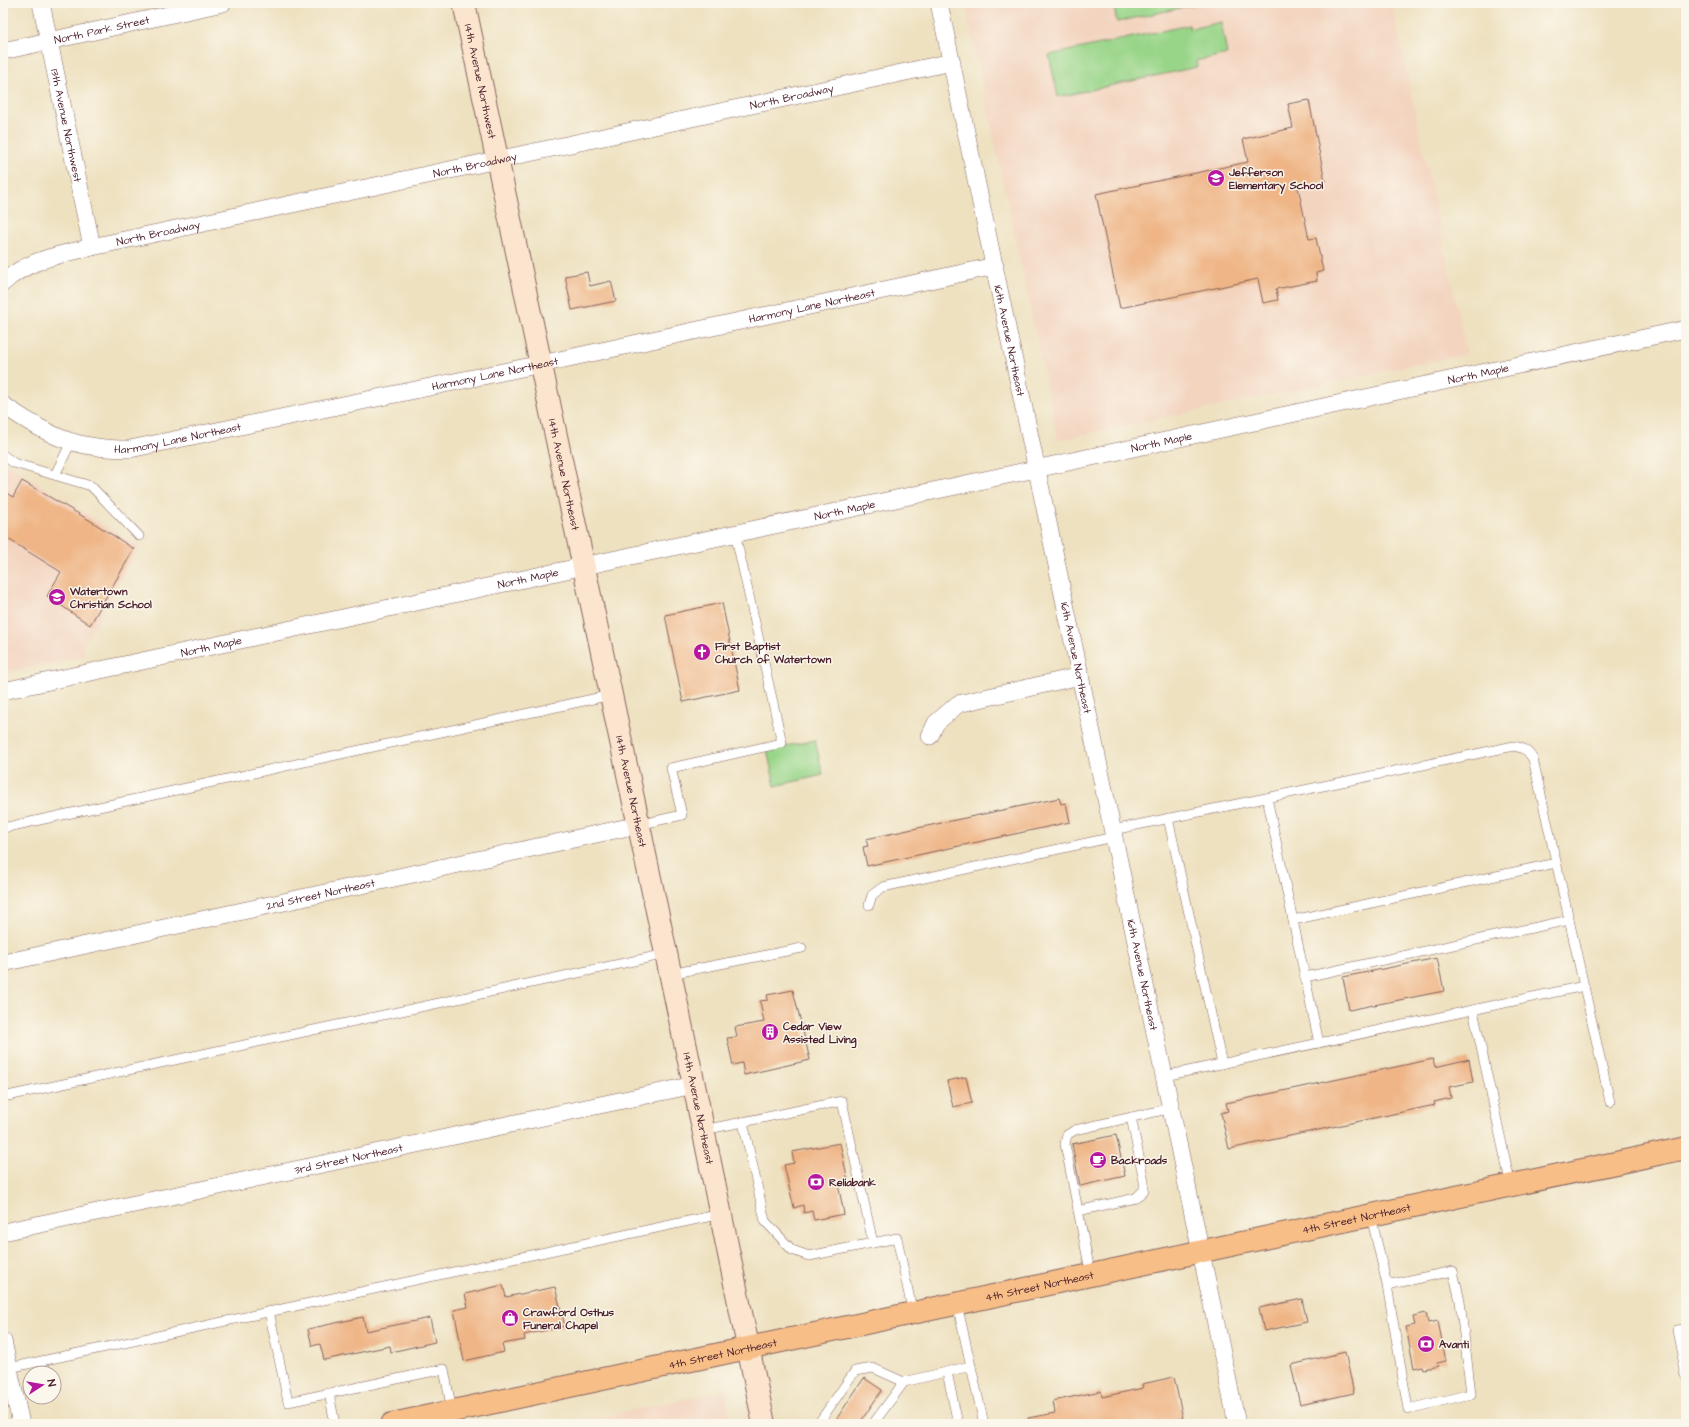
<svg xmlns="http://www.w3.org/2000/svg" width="1689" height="1427" font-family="'Architects Daughter',sans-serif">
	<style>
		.built { fill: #f3d4bf }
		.green { fill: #99d589; stroke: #727a5a }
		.building { fill: #efb586 }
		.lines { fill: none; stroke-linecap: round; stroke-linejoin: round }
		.service-casing { stroke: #83635f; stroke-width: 10 }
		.minor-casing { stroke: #83635f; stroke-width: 18 }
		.secondary-casing { stroke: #83635f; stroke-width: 24 }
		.primary-casing { stroke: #83635f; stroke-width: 24 }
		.service { stroke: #fff; stroke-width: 9 }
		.minor { stroke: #fff; stroke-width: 17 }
		.secondary { stroke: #fce5cf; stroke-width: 22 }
		.primary { stroke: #f7be88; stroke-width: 22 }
		.labels { text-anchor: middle; stroke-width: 3; stroke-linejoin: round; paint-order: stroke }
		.street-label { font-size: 11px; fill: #4a1f2b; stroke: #fbf7ec }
		.poi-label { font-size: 11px; font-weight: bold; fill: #4a1f2b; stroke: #fbf7ec; text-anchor: start }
	</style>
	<rect width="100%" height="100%" fill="#fbf7ec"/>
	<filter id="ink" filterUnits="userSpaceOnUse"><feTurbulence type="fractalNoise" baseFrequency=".025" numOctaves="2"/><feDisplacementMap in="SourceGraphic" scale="8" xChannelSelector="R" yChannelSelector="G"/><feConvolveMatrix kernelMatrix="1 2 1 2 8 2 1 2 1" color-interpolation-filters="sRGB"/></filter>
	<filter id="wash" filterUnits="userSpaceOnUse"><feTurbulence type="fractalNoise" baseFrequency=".012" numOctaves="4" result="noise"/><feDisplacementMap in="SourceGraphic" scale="16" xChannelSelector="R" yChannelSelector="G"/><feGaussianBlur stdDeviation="0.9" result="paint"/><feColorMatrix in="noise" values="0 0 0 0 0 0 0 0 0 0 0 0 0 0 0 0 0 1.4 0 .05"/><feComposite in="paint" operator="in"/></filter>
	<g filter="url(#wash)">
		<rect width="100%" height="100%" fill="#eee1c0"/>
		<g class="built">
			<path d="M965,3H1392L1467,354L1058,440Z"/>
			<path d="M3,462L139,547L83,647L85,656L3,673Z"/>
			<path d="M724,1391L732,1424H565Z"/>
		</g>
		<g class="green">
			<path d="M1113,3H1203L1117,22Z"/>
			<path d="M1221,22L1227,54L1196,61L1197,67L1058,97L1049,55L1189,25L1190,29Z"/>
			<path d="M815,740L823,775L775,786L767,750Z"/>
		</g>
		<g id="blocks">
			<g class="building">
				<path d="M1309,100L1325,181L1298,187L1309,239L1316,238L1323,271L1316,273L1317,281L1276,289L1278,300L1263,303L1258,279L1120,308L1096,194L1248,162L1243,139L1293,128L1288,104Z"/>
				<path d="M587,272L590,286L611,281L616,301L572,310L565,276Z"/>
				<path d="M22,481L91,521L134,549L90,625L47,596L61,572L3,536V491L13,497Z"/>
				<path d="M722,603L740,690L683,702L665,615Z"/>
				<path d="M1059,798L1061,804L1066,803L1070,822L867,866L863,847L868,846L866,839Z"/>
				<path d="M1437,958L1444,991L1349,1010L1343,977Z"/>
				<path d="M793,990L810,1060L744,1075L742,1063L733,1065L727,1038L737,1037L735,1027L764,1022L760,1001L768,1000L767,995Z"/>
				<path d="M1433,1059L1435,1067L1469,1059L1473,1082L1449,1087L1451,1098L1434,1102L1435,1105L1229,1149L1221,1113L1228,1111L1226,1103Z"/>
				<path d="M966,1077L972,1103L953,1107L947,1081Z"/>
				<path d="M1116,1135L1125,1176L1080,1186L1072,1144Z"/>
				<path d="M840,1143L848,1181L838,1184L844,1214L814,1220L812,1211L804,1213L803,1205L794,1208L784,1165L794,1163L792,1152Z"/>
				<path d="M503,1285L506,1297L555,1287L565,1326L524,1335L525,1340L502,1344L504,1352L464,1361L454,1310L468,1307L465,1294Z"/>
				<path d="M1302,1299L1307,1322L1264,1331L1259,1308Z"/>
				<path d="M1426,1313L1428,1323L1438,1321L1446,1361L1437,1363L1438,1366L1424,1369L1423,1366L1414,1368L1406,1327L1415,1325L1413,1316Z"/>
				<path d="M363,1317L366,1331L430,1318L435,1342L391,1352L390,1346L324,1360L320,1344L312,1346L308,1329Z"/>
				<path d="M1345,1352L1354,1393L1300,1405L1291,1365Z"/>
				<path d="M1174,1377L1183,1418L1156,1424H1028V1418L1055,1413L1053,1401L1101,1391L1102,1397L1143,1388L1142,1384Z"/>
				<path d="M864,1378L882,1390L859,1424H833Z"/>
			</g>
		</g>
	</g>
	<g filter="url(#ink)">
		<use href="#blocks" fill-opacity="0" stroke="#83635f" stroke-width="1"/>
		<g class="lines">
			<g class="service-casing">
				<g id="service">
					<path d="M3,455L14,463L91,486L139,536"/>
					<path d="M55,475L71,442"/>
					<path d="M1267,798L1319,1043"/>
					<path d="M1168,818L1222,1064"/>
					<path d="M638,825L682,815L671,768L782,743L735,533"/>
					<path d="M3,828L611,695"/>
					<path d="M1113,830L1514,746C1524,748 1528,751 1533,759L1610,1102"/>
					<path d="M869,905L872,895L883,887L1114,837"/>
					<path d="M1293,920L1556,863"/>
					<path d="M670,974L802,948"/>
					<path d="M1305,977L1569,920"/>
					<path d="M1473,1010L1511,1186"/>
					<path d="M1165,1076L1584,986"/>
					<path d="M3,1097L666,954"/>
					<path d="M743,1122L842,1101L873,1243"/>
					<path d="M703,1130L743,1122L765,1221L792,1250L809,1256L897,1238L913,1314"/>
					<path d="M1078,1211L1136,1198L1144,1190V1181L1131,1117"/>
					<path d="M1371,1216L1387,1285L1453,1271L1460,1301L1471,1394L1408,1409L1387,1285"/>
					<path d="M1091,1276L1065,1144L1067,1135L1075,1130L1172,1108"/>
					<path d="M957,1304L984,1424"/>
					<path d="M269,1311L288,1402L444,1369L452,1411"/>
					<path d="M1686,1329L1677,1330L1686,1375"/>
					<path d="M9,1368L721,1214"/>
					<path d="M947,1372L958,1424"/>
					<path d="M329,1393L335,1424"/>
					<path d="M818,1424L855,1371L873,1368L904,1382"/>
					<path d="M873,1424L904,1382L971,1366"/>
				</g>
			</g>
			<g class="minor-casing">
				<g id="minor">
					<path id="s1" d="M41,3L92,247"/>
					<path id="s2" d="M939,3L1237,1424"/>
					<path id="s3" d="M3,51L223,3"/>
					<path id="s4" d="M3,283C26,260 62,254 92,247L952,62"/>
					<path id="s5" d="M3,405C49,436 73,449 130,449L541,364L995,266"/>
					<path id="s6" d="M3,691L1686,329"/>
					<path d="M930,736L936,723L958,704L1080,676"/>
					<path id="s7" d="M3,963L638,825"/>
					<path id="s8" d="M3,1232L694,1085"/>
					<path d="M3,1341L21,1424"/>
				</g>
			</g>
			<g class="secondary-casing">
				<g id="secondary">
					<path id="s9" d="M464,3L694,1085L764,1424"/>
				</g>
			</g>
			<g class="primary-casing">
				<g id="primary">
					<path id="s10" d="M392,1424L1686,1148"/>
				</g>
			</g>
			<use href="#service" class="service"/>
			<use href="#minor" class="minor"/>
			<use href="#secondary" class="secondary"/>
			<use href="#primary" class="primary"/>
		</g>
	</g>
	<defs>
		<g id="school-disc" transform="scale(0.9)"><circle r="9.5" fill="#b5179e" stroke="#fbf7ec"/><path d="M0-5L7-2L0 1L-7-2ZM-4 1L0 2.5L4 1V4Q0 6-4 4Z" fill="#fff"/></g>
		<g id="church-disc" transform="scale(0.9)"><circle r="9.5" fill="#b5179e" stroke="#fbf7ec"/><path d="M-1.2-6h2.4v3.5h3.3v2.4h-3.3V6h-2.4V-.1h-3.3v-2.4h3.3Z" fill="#fff"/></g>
		<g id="building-disc" transform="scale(0.9)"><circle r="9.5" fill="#b5179e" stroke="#fbf7ec"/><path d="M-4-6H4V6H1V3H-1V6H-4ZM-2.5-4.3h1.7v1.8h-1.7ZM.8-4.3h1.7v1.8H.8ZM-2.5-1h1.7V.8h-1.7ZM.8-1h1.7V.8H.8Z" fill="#fff"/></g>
		<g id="cafe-disc" transform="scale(0.9)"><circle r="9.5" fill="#b5179e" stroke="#fbf7ec"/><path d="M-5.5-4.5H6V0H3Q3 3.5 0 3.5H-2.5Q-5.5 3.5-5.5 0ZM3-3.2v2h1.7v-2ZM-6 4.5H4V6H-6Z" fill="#fff"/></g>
		<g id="bank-disc" transform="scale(0.9)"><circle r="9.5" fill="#b5179e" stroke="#fbf7ec"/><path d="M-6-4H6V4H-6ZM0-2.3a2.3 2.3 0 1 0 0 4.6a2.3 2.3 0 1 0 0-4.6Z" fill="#fff"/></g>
		<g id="shop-disc" transform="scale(0.9)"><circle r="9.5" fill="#b5179e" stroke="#fbf7ec"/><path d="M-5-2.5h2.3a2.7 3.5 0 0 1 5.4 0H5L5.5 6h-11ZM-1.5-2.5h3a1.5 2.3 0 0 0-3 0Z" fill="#fff"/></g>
	</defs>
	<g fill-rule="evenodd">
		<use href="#school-disc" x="1216" y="178"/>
		<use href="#school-disc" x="57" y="597"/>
		<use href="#church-disc" x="702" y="652"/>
		<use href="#building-disc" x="770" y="1032"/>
		<use href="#cafe-disc" x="1098" y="1160"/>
		<use href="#bank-disc" x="816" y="1182"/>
		<use href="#shop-disc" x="510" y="1318"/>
		<use href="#bank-disc" x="1426" y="1344"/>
	</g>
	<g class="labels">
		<g class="street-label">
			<text dy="4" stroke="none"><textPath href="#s3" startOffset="101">North Park Street</textPath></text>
			<text dy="4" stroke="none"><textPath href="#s9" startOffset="80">14th Avenue Northwest</textPath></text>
			<text dy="4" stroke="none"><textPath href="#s4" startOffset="813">North Broadway</textPath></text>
			<text dy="4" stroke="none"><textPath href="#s1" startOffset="125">13th Avenue Northwest</textPath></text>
			<text dy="4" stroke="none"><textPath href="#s4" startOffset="489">North Broadway</textPath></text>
			<text dy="4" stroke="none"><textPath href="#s4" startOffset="165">North Broadway</textPath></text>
			<text dy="4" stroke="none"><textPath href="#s5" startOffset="834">Harmony Lane Northeast</textPath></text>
			<text dy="4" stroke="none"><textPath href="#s2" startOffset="345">16th Avenue Northeast</textPath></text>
			<text dy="4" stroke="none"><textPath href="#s5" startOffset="510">Harmony Lane Northeast</textPath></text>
			<text dy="4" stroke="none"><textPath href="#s6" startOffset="1509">North Maple</textPath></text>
			<text dy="4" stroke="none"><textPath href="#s5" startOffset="186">Harmony Lane Northeast</textPath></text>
			<text dy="4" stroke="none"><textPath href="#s6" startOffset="1185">North Maple</textPath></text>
			<text dy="4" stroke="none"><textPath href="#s9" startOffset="482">14th Avenue Northeast</textPath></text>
			<text dy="4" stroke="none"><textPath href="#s6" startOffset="861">North Maple</textPath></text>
			<text dy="4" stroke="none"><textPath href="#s6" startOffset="537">North Maple</textPath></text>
			<text dy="4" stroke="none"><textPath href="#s6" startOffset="213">North Maple</textPath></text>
			<text dy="4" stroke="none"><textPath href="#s2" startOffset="669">16th Avenue Northeast</textPath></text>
			<text dy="4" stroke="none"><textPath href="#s9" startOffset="806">14th Avenue Northeast</textPath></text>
			<text dy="4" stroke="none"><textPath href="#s7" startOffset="325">2nd Street Northeast</textPath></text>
			<text dy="4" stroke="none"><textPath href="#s2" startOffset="993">16th Avenue Northeast</textPath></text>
			<text dy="4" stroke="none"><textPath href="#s9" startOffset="1130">14th Avenue Northeast</textPath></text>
			<text dy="4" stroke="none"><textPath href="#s8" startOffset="353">3rd Street Northeast</textPath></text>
			<text dy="4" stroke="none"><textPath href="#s10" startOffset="986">4th Street Northeast</textPath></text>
			<text dy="4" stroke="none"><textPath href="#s10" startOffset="662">4th Street Northeast</textPath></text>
			<text dy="4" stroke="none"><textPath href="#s10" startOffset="338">4th Street Northeast</textPath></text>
		</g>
		<g class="poi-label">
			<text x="1229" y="176">Jefferson<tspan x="1229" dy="13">Elementary School</tspan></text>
			<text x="70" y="595">Watertown<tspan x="70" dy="13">Christian School</tspan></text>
			<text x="715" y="650">First Baptist<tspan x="715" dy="13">Church of Watertown</tspan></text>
			<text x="783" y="1030">Cedar View<tspan x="783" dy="13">Assisted Living</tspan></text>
			<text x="1111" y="1164">Backroads</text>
			<text x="829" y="1186">Reliabank</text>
			<text x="523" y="1316">Crawford Osthus<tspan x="523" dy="13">Funeral Chapel</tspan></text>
			<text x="1439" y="1348">Avanti</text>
		</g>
	</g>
	<rect width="1689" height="1427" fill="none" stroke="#fbf7ec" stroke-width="16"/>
	<g transform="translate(42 1385) rotate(78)"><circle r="19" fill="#fbf7ec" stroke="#b4a19f"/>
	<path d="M0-3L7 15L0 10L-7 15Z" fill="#b5179e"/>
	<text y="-6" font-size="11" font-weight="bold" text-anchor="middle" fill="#4a1f2b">N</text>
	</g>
</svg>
